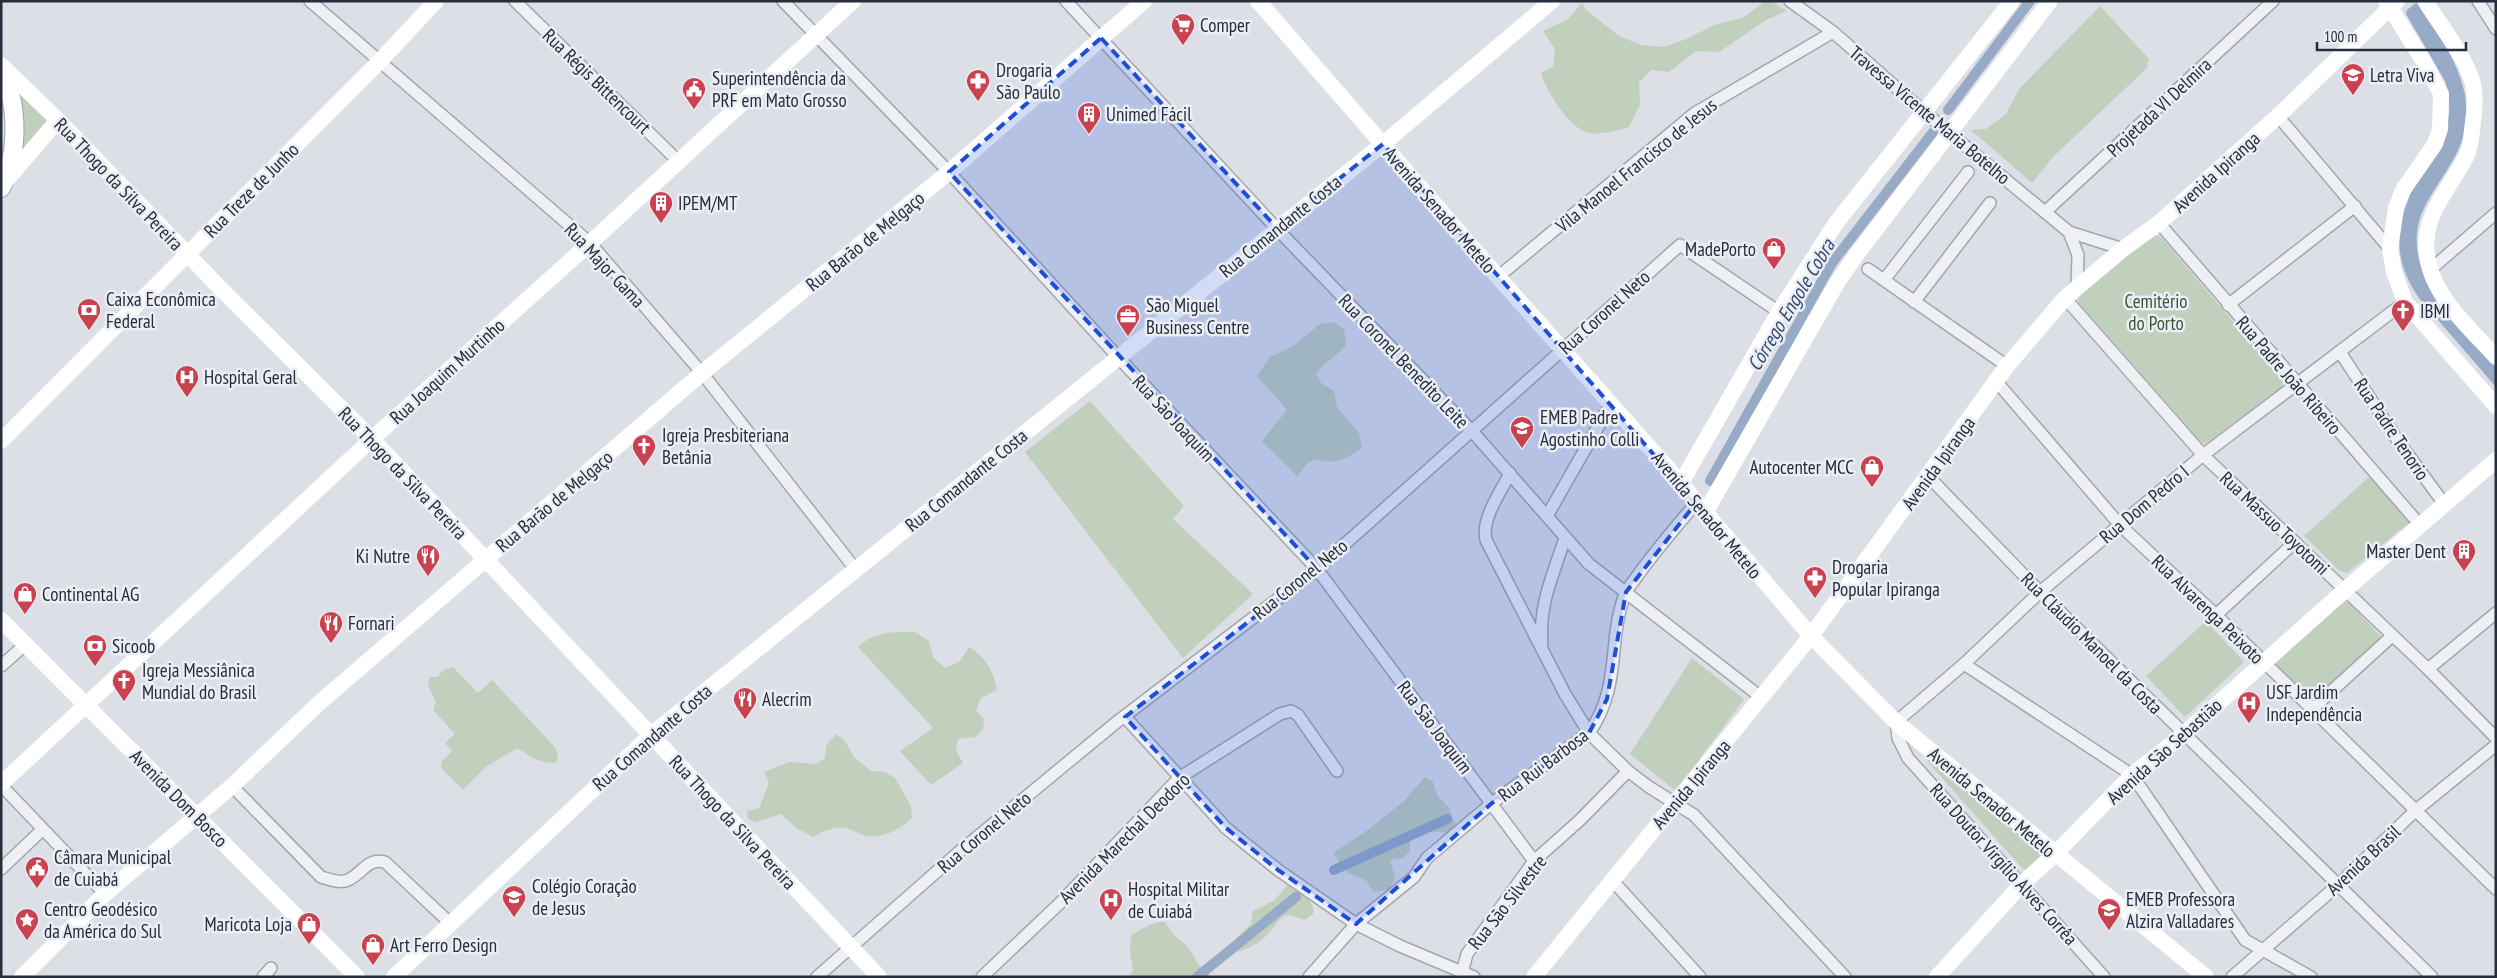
<svg xmlns="http://www.w3.org/2000/svg" width="2497" height="978" font-family="'PT Sans Narrow',sans-serif">
	<style>
		.green { fill: #c1cfbd }
		.water { fill: #97abc6 }
		.lines { fill: none; stroke-linecap: round; stroke-linejoin: round }
		.canal { stroke: #97abc6; stroke-width: 10 }
		.street-casing { stroke: #a2a6af; stroke-width: 14 }
		.primary-casing { stroke: #9ca3b1; stroke-width: 20 }
		.street { stroke: #eef0f4; stroke-width: 11 }
		.secondary { stroke: #fff; stroke-width: 16 }
		.primary { stroke: #fff; stroke-width: 18 }
		.marked { fill: #1d4ed8; fill-opacity: 0.2; stroke: #1d4ed8; stroke-width: 4; stroke-dasharray: 10 6; stroke-linejoin: round }
		.labels { text-anchor: middle; stroke-width: 5; stroke-linejoin: round; paint-order: stroke }
		.poi-label { font-size: 19px; fill: #262d3b; stroke: #ebeef4; text-anchor: start }
		.street-label { font-size: 19px; fill: #262d3b; stroke: #ebeef4 }
		.park-label { font-size: 19px; fill: #395734; stroke: #ebeef4 }
		.water-label { font-size: 20px; font-style: italic; fill: #324a6e; stroke: #ebeef4 }
	</style>
	<rect width="100%" height="100%" fill="#dcdfe6"/>
	<g class="green">
		<path d="M1766,1H1771L1787,11L1766,20L1719,52L1696,51L1669,72L1651,70L1639,83L1640,105L1629,127C1616,131 1599,136 1586,132C1568,126 1545,89 1541,73L1553,67L1555,49L1543,31L1567,20L1582,3L1586,10L1619,36L1641,45L1664,47L1689,38L1714,25L1742,18Z"/>
		<path d="M2100,6L2149,59L2147,68L2053,157L2032,183L1971,130L1986,129L2006,114L2019,89Z"/>
		<path d="M9,77L53,120L22,155Z"/>
		<path d="M2153,235L2160,236L2283,380L2282,386L2207,443L2201,442L2078,302V297Z"/>
		<path d="M1334,322L1344,329L1346,345C1337,357 1324,361 1316,374L1321,383L1334,391L1337,407L1359,433L1362,448C1344,460 1337,465 1315,459L1307,464L1297,476L1262,441L1287,410L1257,376L1270,357L1293,346L1320,324Z"/>
		<path d="M1090,401L1184,506L1173,519L1253,594L1183,658L1025,452Z"/>
		<path d="M2369,477L2410,517L2409,523L2347,573L2340,571L2304,536Z"/>
		<path d="M2344,601L2349,603L2382,638L2315,698L2310,699L2278,667L2275,662Z"/>
		<path d="M2206,621L2244,662L2185,717L2146,676Z"/>
		<path d="M915,632L929,641L933,657L945,668L959,662L969,647C985,656 994,672 997,690L981,698L976,711L984,719L983,730L975,737L958,739L956,751L963,763L931,785L900,751L933,728L858,647C875,631 894,632 915,632Z"/>
		<path d="M1692,658L1744,699L1676,791L1630,754Z"/>
		<path d="M453,667L478,693L492,680L554,746L558,753L557,762C543,766 529,755 517,748L486,767L463,790L441,768L442,761L452,751L445,743L455,734L433,710L436,702L428,685L430,677H438L443,670Z"/>
		<path d="M836,734L845,741L854,757L871,771L885,772L895,778L911,806L912,818C901,829 882,839 866,836C858,834 851,828 843,828C832,827 823,832 813,837L795,827L781,814L756,822L748,819L747,811L759,808L769,783L764,772L789,762L816,764L825,758L826,746Z"/>
		<path d="M1930,759L2040,852L2042,858L2028,871L2022,868L1927,761Z"/>
		<path d="M1425,777L1433,782L1438,797L1448,806L1456,826L1449,833L1430,831L1410,840V851L1403,858L1390,860L1395,878L1389,890L1373,892L1367,881L1346,872L1333,853L1365,832L1404,801Z"/>
		<path d="M1287,885C1298,893 1316,899 1313,914L1304,920C1278,908 1281,922 1266,936C1259,943 1249,948 1239,952L1229,945L1251,924L1253,911L1275,900Z"/>
		<path d="M1164,921L1173,934L1188,947L1198,964L1212,977H1129L1133,971L1130,952L1131,935L1149,925Z"/>
	</g>
	<path class="water" d="M2417,2C2427,10 2439,36 2446,47C2462,75 2474,109 2462,141C2442,192 2401,211 2423,273L2496,364V387L2419,298C2381,243 2405,202 2432,150C2437,140 2445,129 2448,119C2451,107 2448,93 2445,81L2406,14L2407,10Z"/>
	<g class="lines">
		<g class="canal">
			<path d="M1948,110L2030,1"/>
			<path d="M1710,481L1832,263L1933,132"/>
			<path d="M1334,870L1447,819"/>
			<path d="M1197,977L1296,897"/>
		</g>
		<g class="street-casing">
			<g id="street">
				<path d="M310,1L590,243L702,373L856,570"/>
				<path d="M515,1L678,161"/>
				<path d="M783,1L949,172L1117,356L1317,569L1534,861"/>
				<path d="M1066,1L1279,231L1471,430L1589,564L1762,698"/>
				<path d="M1790,1L1833,32L1924,112L2069,232L2123,249"/>
				<path d="M2478,1L2496,29"/>
				<path d="M2278,116L2390,249"/>
				<path d="M2045,212L2273,1"/>
				<path d="M2159,223L2420,525"/>
				<path d="M2069,232L2078,255L2077,287"/>
				<path d="M1868,269L2007,366"/>
				<path d="M2430,270L2496,213"/>
				<path d="M1498,277L1695,113L1833,32"/>
				<path d="M1884,280L1968,172"/>
				<path d="M2065,298L2203,455L2428,669L2496,738"/>
				<path d="M1914,302L1990,203"/>
				<path d="M2228,305L2355,206"/>
				<path d="M2340,352L2398,441L2445,505"/>
				<path d="M1996,381L2120,525L2216,615L2496,889"/>
				<path d="M1510,473C1501,492 1481,518 1486,540L1565,694L1589,733L1628,771L1649,787L1694,815L1845,977"/>
				<path d="M1927,475L2040,592L2432,977"/>
				<path d="M1547,516L1611,404"/>
				<path d="M2216,615L2295,542"/>
				<path d="M1542,643C1538,607 1554,572 1565,538"/>
				<path d="M1964,664L2132,775L2245,940L2311,977"/>
				<path d="M1,666L26,644"/>
				<path d="M2428,669L2496,613"/>
				<path d="M2312,709L2392,636"/>
				<path d="M1125,717L1226,828L1278,870L1356,924L1400,946L1474,977"/>
				<path d="M1,785L105,894"/>
				<path d="M232,786L321,877C328,879 340,884 348,880C363,873 367,858 385,862L451,924"/>
				<path d="M1,869L42,830"/>
				<path d="M1612,880L1700,977"/>
				<path d="M263,977L271,968"/>
				<path d="M817,977L959,852L1118,721L1317,569L1680,245L1779,312"/>
				<path d="M982,977L1060,903L1179,778L1280,714L1291,711L1298,715L1337,771"/>
				<path d="M1309,977L1356,924L1414,877L1427,858L1492,803L1589,733C1622,686 1607,642 1625,594C1628,587 1634,581 1638,575C1656,550 1676,527 1696,503"/>
				<path d="M1461,977L1467,954L1534,861L1580,820L1628,771"/>
				<path d="M2104,977L1908,758L1898,738L1896,722L1964,664L2040,592L2203,455L2405,302"/>
				<path d="M2232,977L2338,885L2415,811L2496,745"/>
			</g>
		</g>
		<g class="primary-casing">
			<path id="primary" d="M1,70C19,103 19,155 1,188"/>
		</g>
		<use href="#street" class="street"/>
		<g class="secondary">
			<path d="M1258,1L1498,277L1666,466L1811,636L1896,722L2206,977"/>
			<path d="M2386,1L2424,62L2441,94L2440,129L2435,144L2403,190L2396,208L2390,249L2394,272L2405,302L2496,406"/>
			<path d="M2425,1C2441,26 2462,52 2472,80C2475,90 2475,102 2474,114C2472,126 2472,143 2467,155C2447,194 2415,221 2430,269C2440,303 2473,331 2496,357"/>
			<path d="M1,65L62,124L221,289L372,439L879,977"/>
			<path d="M4,183L58,120"/>
			<path d="M1,441L379,62L436,1"/>
			<path d="M1681,483L1779,312L1836,223L2012,1"/>
			<path d="M1705,513L1837,283L1857,254L2050,1"/>
			<path d="M1,620L357,977"/>
			<path d="M1,784L372,439L590,243L853,1"/>
			<path d="M22,977L105,894L232,786L318,704L702,373L949,172L1144,1"/>
			<path d="M394,977L651,735L1383,144L1552,1"/>
			<path d="M1534,977L1811,636L2007,366L2065,298L2123,249L2159,223L2278,116L2397,1"/>
			<path d="M1937,977L2022,884L2055,854L2132,775L2184,734L2345,590L2496,460"/>
		</g>
		<use href="#primary" class="primary"/>
	</g>
	<path class="marked" d="M1101,38L1277,228L1383,144L1696,503L1626,592L1607,699L1589,733L1492,803L1356,924L1278,870L1226,828L1125,717L1317,569L949,172Z"/>
	<defs>
		<g id="supermarket-pin" transform="scale(1.25)"><path d="M0 17L-7.5 6A9.5 9.5 0 1 1 7.5 6Z" fill="#ca4250" stroke="#ebeef4"/><path d="M-6-5.5h2.5l.6 2H6L4.5 2H-2.5L-4.4-4H-6ZM-1.5 3.2a1.3 1.3 0 1 0 .1 0ZM3 3.2a1.3 1.3 0 1 0 .1 0Z" fill="#fff"/></g>
		<g id="school-pin" transform="scale(1.25)"><path d="M0 17L-7.5 6A9.5 9.5 0 1 1 7.5 6Z" fill="#ca4250" stroke="#ebeef4"/><path d="M0-5L7-2L0 1L-7-2ZM-4 1L0 2.5L4 1V4Q0 6-4 4Z" fill="#fff"/></g>
		<g id="pharmacy-pin" transform="scale(1.25)"><path d="M0 17L-7.5 6A9.5 9.5 0 1 1 7.5 6Z" fill="#ca4250" stroke="#ebeef4"/><path d="M-2-6h4v4h4v4h-4v4h-4v-4h-4v-4h4Z" fill="#fff"/></g>
		<g id="civic-pin" transform="scale(1.25)"><path d="M0 17L-7.5 6A9.5 9.5 0 1 1 7.5 6Z" fill="#ca4250" stroke="#ebeef4"/><path d="M-.6-6.5H3V-4.5H.6V-3L4-1V1h2V6H-6V1h2V-1L-.6-3ZM-1.2 2.5V6h2.4V2.5Z" fill="#fff"/></g>
		<g id="building-pin" transform="scale(1.25)"><path d="M0 17L-7.5 6A9.5 9.5 0 1 1 7.5 6Z" fill="#ca4250" stroke="#ebeef4"/><path d="M-4-6H4V6H1V3H-1V6H-4ZM-2.5-4.3h1.7v1.8h-1.7ZM.8-4.3h1.7v1.8H.8ZM-2.5-1h1.7V.8h-1.7ZM.8-1h1.7V.8H.8Z" fill="#fff"/></g>
		<g id="shop-pin" transform="scale(1.25)"><path d="M0 17L-7.5 6A9.5 9.5 0 1 1 7.5 6Z" fill="#ca4250" stroke="#ebeef4"/><path d="M-5-2.5h2.3a2.7 3.5 0 0 1 5.4 0H5L5.5 6h-11ZM-1.5-2.5h3a1.5 2.3 0 0 0-3 0Z" fill="#fff"/></g>
		<g id="bank-pin" transform="scale(1.25)"><path d="M0 17L-7.5 6A9.5 9.5 0 1 1 7.5 6Z" fill="#ca4250" stroke="#ebeef4"/><path d="M-6-4H6V4H-6ZM0-2.3a2.3 2.3 0 1 0 0 4.6a2.3 2.3 0 1 0 0-4.6Z" fill="#fff"/></g>
		<g id="church-pin" transform="scale(1.25)"><path d="M0 17L-7.5 6A9.5 9.5 0 1 1 7.5 6Z" fill="#ca4250" stroke="#ebeef4"/><path d="M-1.2-6h2.4v3.5h3.3v2.4h-3.3V6h-2.4V-.1h-3.3v-2.4h3.3Z" fill="#fff"/></g>
		<g id="office-pin" transform="scale(1.25)"><path d="M0 17L-7.5 6A9.5 9.5 0 1 1 7.5 6Z" fill="#ca4250" stroke="#ebeef4"/><path d="M-6-3h4V-5.5h4V-3h4V5H-6ZM-1-4.5V-3h2v-1.5ZM-6 0V1H6V0Z" fill="#fff"/></g>
		<g id="hospital-pin" transform="scale(1.25)"><path d="M0 17L-7.5 6A9.5 9.5 0 1 1 7.5 6Z" fill="#ca4250" stroke="#ebeef4"/><path d="M-5-5h3v3.5h4V-5h3V5h-3V1.5h-4V5h-3Z" fill="#fff"/></g>
		<g id="restaurant-pin" transform="scale(1.25)"><path d="M0 17L-7.5 6A9.5 9.5 0 1 1 7.5 6Z" fill="#ca4250" stroke="#ebeef4"/><path d="M-5-6h1v4h1v-4h1v4h1v-4h1v5L-1.5 .5V6h-2V.5L-5-1ZM5-6V6H3V1.5H1.5Q1.5-4 5-6Z" fill="#fff"/></g>
		<g id="sight-pin" transform="scale(1.25)"><path d="M0 17L-7.5 6A9.5 9.5 0 1 1 7.5 6Z" fill="#ca4250" stroke="#ebeef4"/><path d="M0-6L1.8-2.2L6-1.7L2.9 1.2L3.7 5.4L0 3.3L-3.7 5.4L-2.9 1.2L-6-1.7L-1.8-2.2Z" fill="#fff"/></g>
	</defs>
	<g fill-rule="evenodd">
		<use href="#supermarket-pin" x="1183" y="25"/>
		<use href="#school-pin" x="2353" y="75"/>
		<use href="#pharmacy-pin" x="978" y="81"/>
		<use href="#civic-pin" x="694" y="89"/>
		<use href="#building-pin" x="1089" y="114"/>
		<use href="#building-pin" x="661" y="203"/>
		<use href="#shop-pin" x="1774" y="249"/>
		<use href="#bank-pin" x="89" y="310"/>
		<use href="#church-pin" x="2403" y="311"/>
		<use href="#office-pin" x="1128" y="316"/>
		<use href="#hospital-pin" x="187" y="377"/>
		<use href="#school-pin" x="1522" y="428"/>
		<use href="#church-pin" x="644" y="446"/>
		<use href="#shop-pin" x="1872" y="467"/>
		<use href="#building-pin" x="2464" y="551"/>
		<use href="#restaurant-pin" x="428" y="556"/>
		<use href="#pharmacy-pin" x="1815" y="578"/>
		<use href="#shop-pin" x="25" y="594"/>
		<use href="#restaurant-pin" x="331" y="623"/>
		<use href="#bank-pin" x="95" y="646"/>
		<use href="#church-pin" x="124" y="681"/>
		<use href="#restaurant-pin" x="745" y="699"/>
		<use href="#hospital-pin" x="2249" y="703"/>
		<use href="#civic-pin" x="37" y="868"/>
		<use href="#school-pin" x="514" y="897"/>
		<use href="#hospital-pin" x="1111" y="900"/>
		<use href="#school-pin" x="2109" y="910"/>
		<use href="#sight-pin" x="27" y="920"/>
		<use href="#shop-pin" x="309" y="924"/>
		<use href="#shop-pin" x="373" y="945"/>
	</g>
	<g class="labels">
		<g class="poi-label">
			<text x="1200" y="32">Comper</text>
			<text x="996" y="77">Drogaria<tspan x="996" dy="22">São Paulo</tspan></text>
			<text x="2370" y="82">Letra Viva</text>
			<text x="712" y="85">Superintendência da<tspan x="712" dy="22">PRF em Mato Grosso</tspan></text>
			<text x="1106" y="121">Unimed Fácil</text>
			<text x="678" y="210">IPEM/MT</text>
			<text x="1756" y="256" text-anchor="end">MadePorto</text>
			<text x="106" y="306">Caixa Econômica<tspan x="106" dy="22">Federal</tspan></text>
			<text x="1146" y="312">São Miguel<tspan x="1146" dy="22">Business Centre</tspan></text>
			<text x="2420" y="318">IBMI</text>
			<text x="204" y="384">Hospital Geral</text>
			<text x="1540" y="424">EMEB Padre<tspan x="1540" dy="22">Agostinho Colli</tspan></text>
			<text x="662" y="442">Igreja Presbiteriana<tspan x="662" dy="22">Betânia</tspan></text>
			<text x="1854" y="474" text-anchor="end">Autocenter MCC</text>
			<text x="2446" y="558" text-anchor="end">Master Dent</text>
			<text x="410" y="563" text-anchor="end">Ki Nutre</text>
			<text x="1832" y="574">Drogaria<tspan x="1832" dy="22">Popular Ipiranga</tspan></text>
			<text x="42" y="601">Continental AG</text>
			<text x="348" y="630">Fornari</text>
			<text x="112" y="653">Sicoob</text>
			<text x="142" y="677">Igreja Messiânica<tspan x="142" dy="22">Mundial do Brasil</tspan></text>
			<text x="2266" y="699">USF Jardim<tspan x="2266" dy="22">Independência</tspan></text>
			<text x="762" y="706">Alecrim</text>
			<text x="54" y="864">Câmara Municipal<tspan x="54" dy="22">de Cuiabá</tspan></text>
			<text x="532" y="893">Colégio Coração<tspan x="532" dy="22">de Jesus</tspan></text>
			<text x="1128" y="896">Hospital Militar<tspan x="1128" dy="22">de Cuiabá</tspan></text>
			<text x="2126" y="906">EMEB Professora<tspan x="2126" dy="22">Alzira Valladares</tspan></text>
			<text x="44" y="916">Centro Geodésico<tspan x="44" dy="22">da América do Sul</tspan></text>
			<text x="292" y="931" text-anchor="end">Maricota Loja</text>
			<text x="390" y="952">Art Ferro Design</text>
		</g>
		<g class="street-label">
			<text transform="translate(597 81) rotate(44)" y="7">Rua Régis Bittencourt</text>
			<text transform="translate(2159 107) rotate(-43)" y="7">Projetada VI Delmira</text>
			<text transform="translate(1930 115) rotate(40)" y="7">Travessa Vicente Maria Botelho</text>
			<text transform="translate(1636 165) rotate(-39)" y="7">Vila Manoel Francisco de Jesus</text>
			<text transform="translate(2216 172) rotate(-42)" y="7">Avenida Ipiranga</text>
			<text transform="translate(119 184) rotate(46)" y="7">Rua Thogo da Silva Pereira</text>
			<text transform="translate(251 190) rotate(-45)" y="7">Rua Treze de Junho</text>
			<text transform="translate(1440 210) rotate(49)" y="7">Avenida Senador Metelo</text>
			<text transform="translate(1280 226) rotate(-39)" y="7">Rua Comandante Costa</text>
			<text transform="translate(865 241) rotate(-39)" y="7">Rua Barão de Melgaço</text>
			<text transform="translate(605 265) rotate(47)" y="7">Rua Major Gama</text>
			<text transform="translate(1604 312) rotate(-42)" y="7">Rua Coronel Neto</text>
			<text transform="translate(1404 361) rotate(46)" y="7">Rua Coronel Benedito Leite</text>
			<text transform="translate(447 371) rotate(-42)" y="7">Rua Joaquim Murtinho</text>
			<text transform="translate(2289 375) rotate(49)" y="7">Rua Padre João Ribeiro</text>
			<text transform="translate(1174 418) rotate(47)" y="7">Rua São Joaquim</text>
			<text transform="translate(2392 429) rotate(56)" y="7">Rua Padre Tenorio</text>
			<text transform="translate(1938 463) rotate(-54)" y="7">Avenida Ipiranga</text>
			<text transform="translate(403 473) rotate(46)" y="7">Rua Thogo da Silva Pereira</text>
			<text transform="translate(966 480) rotate(-39)" y="7">Rua Comandante Costa</text>
			<text transform="translate(554 501) rotate(-40)" y="7">Rua Barão de Melgaço</text>
			<text transform="translate(2144 504) rotate(-40)" y="7">Rua Dom Pedro I</text>
			<text transform="translate(1707 515) rotate(50)" y="7">Avenida Senador Metelo</text>
			<text transform="translate(2275 523) rotate(43)" y="7">Rua Massuo Toyotomi</text>
			<text transform="translate(1300 579) rotate(-39)" y="7">Rua Coronel Neto</text>
			<text transform="translate(2208 609) rotate(44)" y="7">Rua Alvarenga Peixoto</text>
			<text transform="translate(2092 643) rotate(45)" y="7">Rua Cláudio Manoel da Costa</text>
			<text transform="translate(1435 727) rotate(53)" y="7">Rua São Joaquim</text>
			<text transform="translate(652 737) rotate(-41)" y="7">Rua Comandante Costa</text>
			<text transform="translate(2164 751) rotate(-42)" y="7">Avenida São Sebastião</text>
			<text transform="translate(1543 765) rotate(-37)" y="7">Rua Rui Barbosa</text>
			<text transform="translate(1691 784) rotate(-50)" y="7">Avenida Ipiranga</text>
			<text transform="translate(179 798) rotate(45)" y="7">Avenida Dom Bosco</text>
			<text transform="translate(1992 802) rotate(40)" y="7">Avenida Senador Metelo</text>
			<text transform="translate(733 822) rotate(47)" y="7">Rua Thogo da Silva Pereira</text>
			<text transform="translate(984 832) rotate(-40)" y="7">Rua Coronel Neto</text>
			<text transform="translate(1124 838) rotate(-45)" y="7">Avenida Marechal Deodoro</text>
			<text transform="translate(2363 860) rotate(-43)" y="7">Avenida Brasil</text>
			<text transform="translate(2004 864) rotate(48)" y="7">Rua Doutor Virgílio Alves Corrêa</text>
			<text transform="translate(1507 902) rotate(-52)" y="7">Rua São Silvestre</text>
		</g>
		<g class="park-label">
			<text x="2156" y="308">Cemitério<tspan x="2156" dy="22">do Porto</tspan></text>
		</g>
		<g class="water-label">
			<text transform="translate(1791 305) rotate(-59)" y="7">Córrego Engole Cobra</text>
		</g>
	</g>
	<rect width="2497" height="978" fill="none" stroke="#262d3b" stroke-width="5"/>
	<path d="M2317 42v8h149v-8" fill="none" stroke="#262d3b" stroke-width="2.5"/>
	<text x="2324" y="42" font-size="15" fill="#262d3b" stroke="#ebeef4" stroke-width="4" paint-order="stroke">100 m</text>
</svg>
